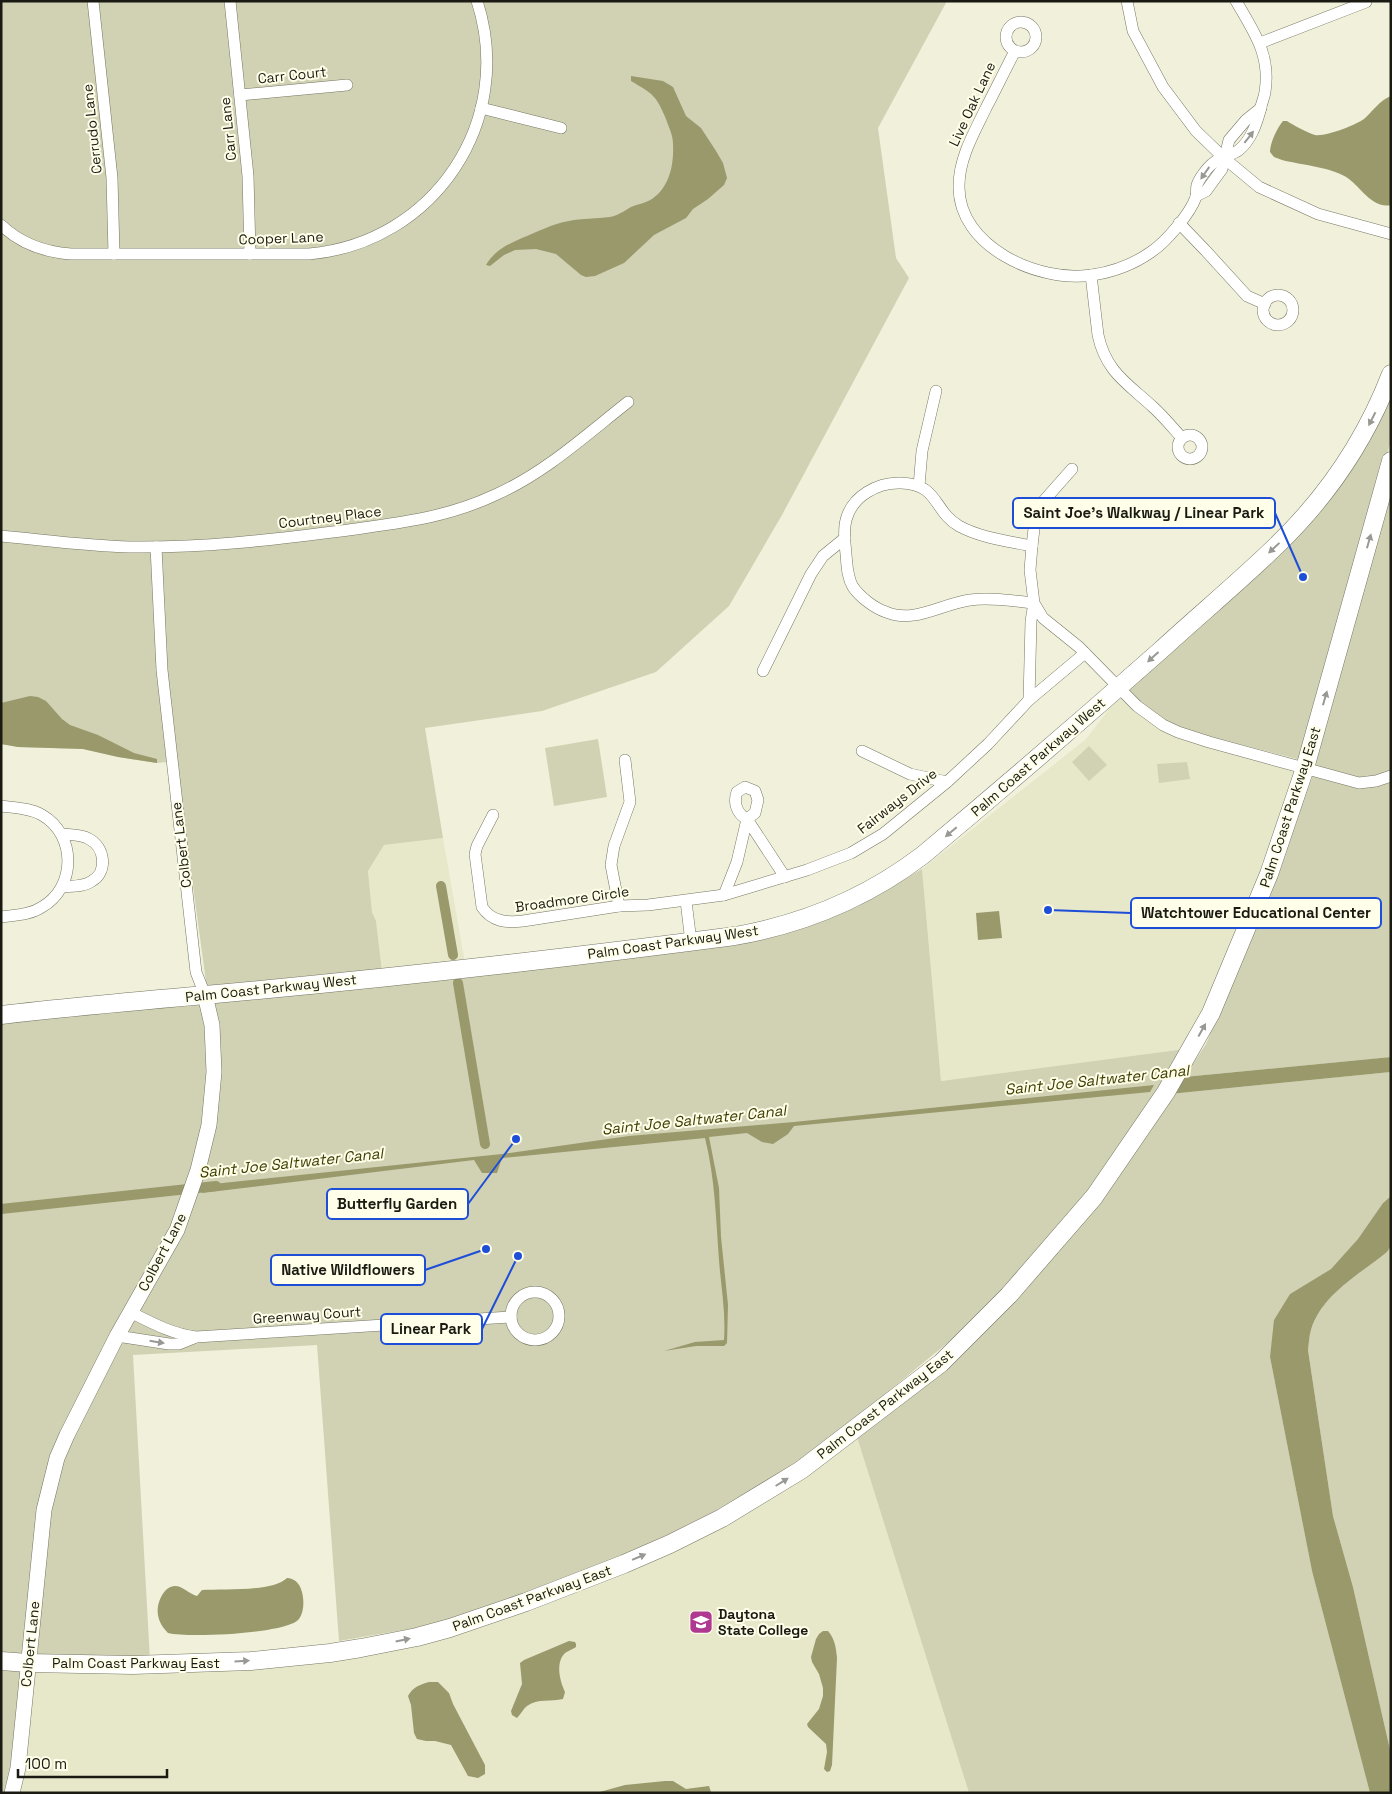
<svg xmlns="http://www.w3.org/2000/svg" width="1392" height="1794" font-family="'Space Grotesk',sans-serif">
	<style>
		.built { fill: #e7e7ca }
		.green { fill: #d1d1b4 }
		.water { fill: #99996c }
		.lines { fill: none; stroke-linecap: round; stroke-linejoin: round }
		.canal { stroke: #99996c; stroke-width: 10 }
		.street-casing { stroke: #767663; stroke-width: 12 }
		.secondary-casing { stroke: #767663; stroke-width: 16 }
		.primary-casing { stroke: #767663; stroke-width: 19 }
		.street { stroke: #fff; stroke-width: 11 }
		.secondary { stroke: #fff; stroke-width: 15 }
		.primary { stroke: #fff; stroke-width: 18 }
		.oneway { fill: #989894 }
		.labels { text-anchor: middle; stroke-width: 4; stroke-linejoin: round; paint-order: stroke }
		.street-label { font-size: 14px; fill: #1a1a12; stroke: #fefee9 }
		.poi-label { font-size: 14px; font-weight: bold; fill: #1a1a12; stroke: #fefee9; text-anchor: start }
		.water-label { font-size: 15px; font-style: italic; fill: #3f3d02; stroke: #fefee9 }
		.leader { fill: none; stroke: #1d4ed8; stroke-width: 2 }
		.callout-dot { fill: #1d4ed8; stroke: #fefee9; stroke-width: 2 }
		.callout { fill: #fefee9; stroke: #1d4ed8; stroke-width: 2 }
		.callout-label { font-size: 15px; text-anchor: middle; font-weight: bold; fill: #1a1a12 }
	</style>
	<rect width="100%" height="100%" fill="#f1f1db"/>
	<g class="built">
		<path d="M1125,689L1257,750L1301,760L1265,873L1206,1011L1185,1049L941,1081L922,869L1085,740Z"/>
		<path d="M443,838L465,963L382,971L376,921L372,912L368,871L384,845Z"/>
		<path d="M856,1434L969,1793H17L32,1677L35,1672L276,1668L335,1662L429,1642L670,1550Z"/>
	</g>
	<g class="green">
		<path d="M1,1H947L878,128L896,258L909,278L782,515L729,606L656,672L542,711L425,728L443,838L384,845L368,871L372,912L376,921L382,971L207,989L176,761L157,763L118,757L83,749L18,747L1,744Z"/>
		<path d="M1391,392V440L1389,447L1301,760L1190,731L1164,722L1125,689L1186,639L1276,556Z"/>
		<path d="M1391,482V1057L1184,1077L1206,1044L1232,982L1312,778L1323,724Z"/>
		<path d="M598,739L607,797L554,806L545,748Z"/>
		<path d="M1089,746L1107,765L1089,781L1072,762Z"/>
		<path d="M1187,762L1190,779L1159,783L1157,764Z"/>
		<path d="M922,869L941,1081L1185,1049L1108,1167L1007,1286L951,1340L817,1450L731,1503L668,1535L556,1584L466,1616L421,1627L339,1641L317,1345L133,1355L150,1660L1,1655V1020L826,919L857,907Z"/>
		<path d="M1391,1072V1196L1383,1203L1359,1239L1331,1269L1290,1294L1270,1357L1312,1571L1370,1793H969L856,1434L944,1367L1170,1094Z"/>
		<path d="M1391,1246V1754L1353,1587L1333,1516L1308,1350C1309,1343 1309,1336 1311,1330C1321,1295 1360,1274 1387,1252Z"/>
		<path d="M1,1668L21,1669L13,1753L5,1793H1Z"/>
	</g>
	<g class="water">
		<path d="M631,76L663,81L673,87L686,116L701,128L716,151L723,163L727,178L724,185L708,199L693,209L686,218L654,235L624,263L595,276L586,277L581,275L556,254L536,249L515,250L504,255L490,266L486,265C494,251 508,244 522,238C537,232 552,224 569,221C582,218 597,219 610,217C619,215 624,211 631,207C638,204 646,203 652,199C670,187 674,164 673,144C673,135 669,128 666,119C656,95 653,94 631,81Z"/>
		<path d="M1391,96V205C1373,209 1361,188 1349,179C1333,167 1301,165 1282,160L1274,157L1270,152C1270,143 1277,128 1283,121H1287C1293,125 1308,133 1315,135C1325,137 1356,125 1364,119C1373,111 1379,101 1391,96Z"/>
		<path d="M30,696L38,697L46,701L62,719L70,725L98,735L134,753L157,759V763L118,757L83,749L18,747L1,744V703Z"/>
		<path d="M999,911L1002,938L978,940L976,913Z"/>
		<path d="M1391,1057V1072L1170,1094L1184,1077Z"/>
		<path d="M1154,1085L1150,1092L794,1126L788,1134L773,1144L762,1142L747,1133L709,1137L719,1188L721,1237L728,1305L727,1343L724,1346H696L664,1351L695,1342L724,1340C726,1313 721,1287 719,1260C716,1219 715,1178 705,1138L502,1158L497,1173H482L474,1160L202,1193L204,1185L502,1154L629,1136L794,1122Z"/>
		<path d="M1391,1196V1246L1387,1252C1360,1274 1321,1295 1311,1330C1309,1336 1309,1343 1308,1350L1333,1516L1353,1587L1391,1754V1793H1370L1312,1571L1270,1357L1274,1320L1290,1294L1331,1269L1358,1239L1383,1203Z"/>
		<path d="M287,1578C294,1578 299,1583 301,1589C304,1597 305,1611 299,1619C287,1634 188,1638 168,1633C163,1628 159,1622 158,1615C156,1605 163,1586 175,1586C183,1586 189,1594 197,1596L202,1590C223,1589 273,1592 287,1578Z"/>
		<path d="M823,1631H828C835,1639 836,1648 837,1658L832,1765L830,1771L827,1772L824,1769L827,1752L826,1744L808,1727L807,1724L819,1709L823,1696V1688L819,1674L812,1662L811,1657L816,1639L819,1634Z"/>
		<path d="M569,1641L575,1642L576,1644V1647C573,1649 568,1651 565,1653C555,1663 560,1681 565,1692L563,1699C551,1702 538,1698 527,1706C523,1709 521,1714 517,1718L512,1715L511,1711L522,1684L520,1663L524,1660Z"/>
		<path d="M429,1682H438L449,1693L453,1704L485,1765V1774L478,1778L468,1776L451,1745L435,1741H426L417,1739L414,1733L411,1705L408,1696C413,1687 419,1685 429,1682Z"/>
		<path d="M665,1781H673L686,1789L709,1786L711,1792L596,1793L625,1785Z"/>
	</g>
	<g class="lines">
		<g class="canal">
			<path d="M441,886L453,955"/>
			<path d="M458,983L485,1144"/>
			<path d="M1,1209L216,1186"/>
		</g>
		<g class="street-casing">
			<g id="street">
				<path d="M93,1L112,178L114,254"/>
				<path d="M230,1L248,176L250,254"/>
				<path d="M1127,1L1133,31L1163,87L1196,131L1224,158L1259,187L1318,214L1391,234"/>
				<circle cx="1021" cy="37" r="15"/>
				<path d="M1260,43L1366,2"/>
				<path d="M1015,51C1005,70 996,89 986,108C974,133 959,158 959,186C958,247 1039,283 1092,275C1112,272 1134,264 1151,252C1166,242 1190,214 1196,197C1197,193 1196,189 1197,185C1199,179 1207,168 1212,164C1219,157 1231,156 1239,150C1251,140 1256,125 1260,111C1261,104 1264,99 1265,92C1271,55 1254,32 1236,1"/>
				<path d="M240,95L347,85"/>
				<path d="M481,108L561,128"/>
				<path d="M1196,196L1206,191L1222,169L1229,140L1246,120L1261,108"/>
				<path d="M1179,223L1205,250L1247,296L1265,304"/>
				<path d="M1,225C21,244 44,252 71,254H309C434,243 516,121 477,1"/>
				<path d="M1091,275L1098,335C1106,372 1127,383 1153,407C1163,416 1172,427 1182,438"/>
				<circle cx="1278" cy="310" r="15"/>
				<circle cx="1190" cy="447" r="12"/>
				<path d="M919,486L922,451L936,391"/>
				<path d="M1,536C44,540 87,546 130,547C201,548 271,540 341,531C396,523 444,519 495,495C545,473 586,435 628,402"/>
				<path d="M1032,546L1035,520L1041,504L1072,469"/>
				<path d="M156,547L162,670L196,972L205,995"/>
				<path d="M763,671L811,574L823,556L845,538"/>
				<path d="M1029,700L1031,621L1034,603L1030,570L1032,546C1008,541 981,538 959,526C933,511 939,484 901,483C878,482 852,496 846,520C843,531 845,543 846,554C847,565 847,577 853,587C860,597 874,608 886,612C914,624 941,604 970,600C991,597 1013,601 1034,603L1043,618L1079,647L1137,706L1163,725L1178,732L1209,742L1359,783L1376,781L1391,776"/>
				<path d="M862,751L910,774L947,782"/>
				<path d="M745,787L755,791L758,800L755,813L747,819C737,814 733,803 737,792Z"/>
				<path d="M1,806C15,808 30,808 42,815C77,835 76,888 42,907C30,915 15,915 1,917"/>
				<path d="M493,815L477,846L475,854L482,907C492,922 507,923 523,921L619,906L648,905L724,895L807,870L851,853L883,834L947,782L988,744L1029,700L1085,653"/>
				<path d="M62,887C71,886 84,887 92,881C108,872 105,847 89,839C81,834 71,835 62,834"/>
				<path d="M724,895L737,862L747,819L785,877"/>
				<path d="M686,901L691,942"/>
				<path d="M619,906L611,865L614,846L630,802L625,760"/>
				<circle cx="535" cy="1316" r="24"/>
				<path d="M130,1312C152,1323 172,1334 196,1337L511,1317"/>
				<path d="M117,1336L169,1344H179L194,1338"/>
			</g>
		</g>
		<g class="secondary-casing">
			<path id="secondary" d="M12,1793L18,1768L44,1510L57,1458L67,1435L117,1336L177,1230L198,1170L209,1125L214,1072L212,1025L205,995"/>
		</g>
		<g class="primary-casing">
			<g id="primary">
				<path d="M1,1015C69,1007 137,1001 205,995C382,979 559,959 735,936C803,924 868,897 923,855C1003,788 1082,720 1161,650C1199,615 1239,582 1276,546C1326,498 1366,439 1391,374"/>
				<path d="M1,1661L28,1663L133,1665L251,1661L330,1653L361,1648L417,1637L450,1628L526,1602L624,1564L670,1544L722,1518L801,1470L941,1363L1009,1295L1094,1197L1166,1092L1211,1013L1269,874L1305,768L1391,461"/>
			</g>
		</g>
		<use href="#street" class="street"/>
		<use href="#secondary" class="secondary"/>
		<use href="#primary" class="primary"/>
	</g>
	<defs><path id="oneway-solid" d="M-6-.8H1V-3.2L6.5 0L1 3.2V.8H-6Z" transform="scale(1.25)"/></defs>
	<g class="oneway">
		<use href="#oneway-solid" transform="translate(1249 137) rotate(-52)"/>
		<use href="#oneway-solid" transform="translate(1205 173) rotate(125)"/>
		<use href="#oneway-solid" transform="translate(1372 419) rotate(117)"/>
		<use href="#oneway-solid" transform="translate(1369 541) rotate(-74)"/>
		<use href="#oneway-solid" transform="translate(1274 548) rotate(137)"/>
		<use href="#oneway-solid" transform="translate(1153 657) rotate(138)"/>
		<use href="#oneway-solid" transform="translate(1325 698) rotate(-74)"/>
		<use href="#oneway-solid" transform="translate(951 832) rotate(140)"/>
		<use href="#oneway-solid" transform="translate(1202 1030) rotate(-61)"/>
		<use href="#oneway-solid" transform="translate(157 1342) rotate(9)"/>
		<use href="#oneway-solid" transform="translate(782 1482) rotate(-32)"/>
		<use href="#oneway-solid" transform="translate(639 1557) rotate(-23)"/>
		<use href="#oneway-solid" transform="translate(403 1640) rotate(-12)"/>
		<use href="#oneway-solid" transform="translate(242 1661) rotate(-3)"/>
	</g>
	<defs>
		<g id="university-square" transform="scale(1.25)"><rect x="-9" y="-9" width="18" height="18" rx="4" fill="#af3990" stroke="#fefee9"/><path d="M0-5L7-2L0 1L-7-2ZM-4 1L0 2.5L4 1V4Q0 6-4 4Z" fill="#fff"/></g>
	</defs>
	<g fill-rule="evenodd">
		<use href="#university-square" x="701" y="1622"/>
	</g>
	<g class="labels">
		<g class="street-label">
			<text transform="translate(292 75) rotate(-6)" y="5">Carr Court</text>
			<text transform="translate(972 104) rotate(-65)" y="5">Live Oak Lane</text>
			<text transform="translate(92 129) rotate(-96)" y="5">Cerrudo Lane</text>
			<text transform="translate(228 129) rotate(-96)" y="5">Carr Lane</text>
			<text transform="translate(281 238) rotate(-2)" y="5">Cooper Lane</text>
			<text transform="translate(330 517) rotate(-7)" y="5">Courtney Place</text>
			<text transform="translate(1038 757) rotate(-41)" y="5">Palm Coast Parkway West</text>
			<text transform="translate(897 801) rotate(-38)" y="5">Fairways Drive</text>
			<text transform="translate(1290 807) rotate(-72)" y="5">Palm Coast Parkway East</text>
			<text transform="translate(181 845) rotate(-97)" y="5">Colbert Lane</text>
			<text transform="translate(572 899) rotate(-8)" y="5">Broadmore Circle</text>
			<text transform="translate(673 942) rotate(-8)" y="5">Palm Coast Parkway West</text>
			<text transform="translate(271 988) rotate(-6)" y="5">Palm Coast Parkway West</text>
			<text transform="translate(162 1252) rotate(-62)" y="5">Colbert Lane</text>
			<text transform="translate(307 1315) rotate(-4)" y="5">Greenway Court</text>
			<text transform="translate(885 1404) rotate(-38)" y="5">Palm Coast Parkway East</text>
			<text transform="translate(532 1598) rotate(-20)" y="5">Palm Coast Parkway East</text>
			<text transform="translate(30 1644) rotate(-84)" y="5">Colbert Lane</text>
			<text x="136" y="1668">Palm Coast Parkway East</text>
		</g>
		<g class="poi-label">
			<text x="718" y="1619">Daytona<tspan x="718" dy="16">State College</tspan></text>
		</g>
		<g class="water-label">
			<text transform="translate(1097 1080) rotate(-6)" y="5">Saint Joe Saltwater Canal</text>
			<text transform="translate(694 1120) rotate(-6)" y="5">Saint Joe Saltwater Canal</text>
			<text transform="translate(291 1163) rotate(-6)" y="5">Saint Joe Saltwater Canal</text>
		</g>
	</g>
	<path class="leader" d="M1303 577L1275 513M1048 910L1131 913M516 1139L468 1204M486 1249L425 1270M518 1256L482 1329"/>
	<g class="callout-dot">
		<circle cx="1303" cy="577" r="5"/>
		<circle cx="1048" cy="910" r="5"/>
		<circle cx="516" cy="1139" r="5"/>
		<circle cx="486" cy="1249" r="5"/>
		<circle cx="518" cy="1256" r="5"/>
	</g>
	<g class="callout">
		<rect x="1013" y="498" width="262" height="30" rx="5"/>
		<rect x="1131" y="898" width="250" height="30" rx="5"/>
		<rect x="327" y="1189" width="141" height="30" rx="5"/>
		<rect x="271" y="1255" width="154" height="30" rx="5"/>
		<rect x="381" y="1314" width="101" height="30" rx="5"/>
	</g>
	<g class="callout-label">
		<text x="1144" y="518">Saint Joe's Walkway / Linear Park</text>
		<text x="1256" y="918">Watchtower Educational Center</text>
		<text x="397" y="1209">Butterfly Garden</text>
		<text x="348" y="1275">Native Wildflowers</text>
		<text x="431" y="1334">Linear Park</text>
	</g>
	<rect width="1392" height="1794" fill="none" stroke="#1a1a12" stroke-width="5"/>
	<path d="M18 1769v8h149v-8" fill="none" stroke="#1a1a12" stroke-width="2.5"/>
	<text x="25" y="1769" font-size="15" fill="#1a1a12" stroke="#fefee9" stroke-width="4" paint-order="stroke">100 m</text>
</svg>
